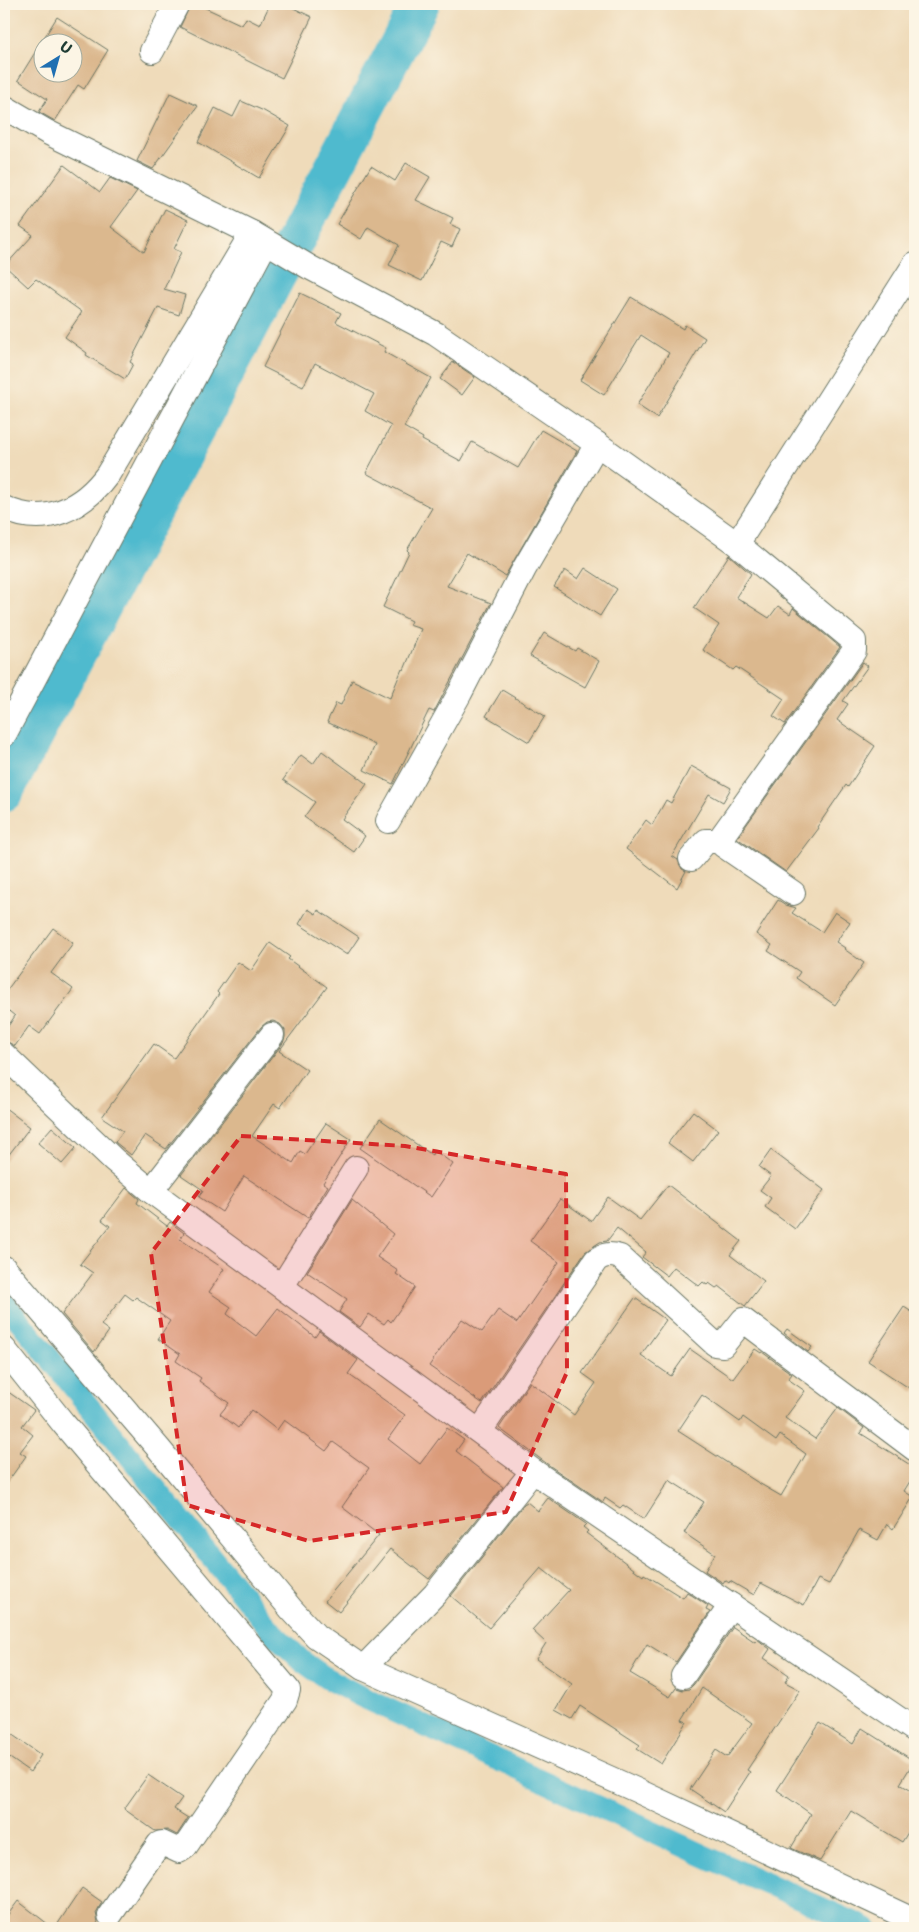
<svg xmlns="http://www.w3.org/2000/svg" width="919" height="1932" font-family="'Playpen Sans',sans-serif">
	<style>
		.lines { fill: none; stroke-linecap: round; stroke-linejoin: round }
		.canal { stroke: #50bace; stroke-width: 22 }
		.river { stroke: #50bace; stroke-width: 39 }
		.building { fill: #dbb88e; fill-rule: evenodd }
		.minor-casing { stroke: #687463; stroke-width: 26 }
		.minor { stroke: #fff; stroke-width: 24 }
		.marked { fill: #d62828; fill-opacity: 0.2; stroke: #d62828; stroke-width: 4; stroke-dasharray: 10 6; stroke-linejoin: round }
	</style>
	<rect width="100%" height="100%" fill="#fcf5e5"/>
	<filter id="ink" filterUnits="userSpaceOnUse"><feTurbulence type="fractalNoise" baseFrequency=".02" numOctaves="2"/><feDisplacementMap in="SourceGraphic" scale="10" xChannelSelector="R" yChannelSelector="G"/><feConvolveMatrix kernelMatrix="1 2 1 2 8 2 1 2 1" color-interpolation-filters="sRGB"/></filter>
	<filter id="wash" filterUnits="userSpaceOnUse"><feTurbulence type="fractalNoise" baseFrequency=".0096" numOctaves="4" result="noise"/><feDisplacementMap in="SourceGraphic" scale="20" xChannelSelector="R" yChannelSelector="G"/><feGaussianBlur stdDeviation="1.12" result="paint"/><feColorMatrix in="noise" values="0 0 0 0 0 0 0 0 0 0 0 0 0 0 0 0 0 1.4 0 .05"/><feComposite in="paint" operator="in"/></filter>
	<g filter="url(#wash)">
		<rect width="100%" height="100%" fill="#efdbba"/>
		<g class="lines">
			<path class="canal" d="M4,1302L274,1634L302,1661L326,1678L358,1695L709,1858L867,1928"/>
			<path class="river" d="M4,792L420,4"/>
		</g>
		<g id="blocks">
			<g class="building">
				<path d="M191,4H197L242,25L246,18L260,25L270,4H285L312,17L282,78L180,27Z"/>
				<path d="M57,17L108,50L84,89L78,85L55,121L39,112L47,99L18,80ZM42,42H72V72H42Z"/>
				<path d="M170,93L198,106L153,169L137,161Z"/>
				<path d="M241,101L264,111L290,126L259,178L198,142L215,108L233,117Z"/>
				<path d="M406,163L430,177L416,200L453,218L450,224L460,229L452,247L441,242L422,281L389,265L399,245L368,227L361,239L337,224L371,166L395,181Z"/>
				<path d="M64,165L100,192L110,178L137,191L111,227L144,252L165,209L188,220L174,249L181,252L164,289L185,295L179,315L158,308L130,362L133,364L125,379L86,355L87,353L65,337L82,312L36,279L28,287L5,266L33,235L20,226Z"/>
				<path d="M300,293L341,313L336,322L386,348L384,352L431,378L404,427L423,438L422,440L461,461L472,442L518,468L541,430L577,451L505,576L467,553L447,586L491,603L434,712L429,710L393,784L364,770L375,745L327,722L336,703L341,705L352,680L390,698L402,669L404,670L421,629L409,625L411,621L383,607L409,552L407,550L432,508L366,473L391,426L365,411L374,394L315,363L303,387L263,367Z"/>
				<path d="M631,297L683,329L685,325L705,338L657,418L637,405L669,353L641,335L604,395L580,380Z"/>
				<path d="M453,362L475,377L462,395L440,379Z"/>
				<path d="M729,555L751,574L736,597L769,618L778,606L790,614L793,608L840,647L785,724L773,716L784,699L736,667L733,670L703,650L719,625L694,608Z"/>
				<path d="M585,568L617,589L600,616L554,587L565,570L578,579Z"/>
				<path d="M544,633L575,651L577,648L599,661L585,687L530,656Z"/>
				<path d="M863,662L868,666L843,701L848,704L837,720L875,746L848,787L846,785L817,827L819,828L786,872L737,838Z"/>
				<path d="M502,690L545,716L529,742L486,716Z"/>
				<path d="M322,751L367,784L342,819L365,836L354,852L304,817L315,802L283,780L301,755L313,764Z"/>
				<path d="M691,766L731,788L723,802L709,794L672,856L678,860L682,869L686,871L677,888L626,849L646,820L652,825L666,800L671,803Z"/>
				<path d="M778,900L786,905L796,908L792,913L822,932L835,912L850,922L836,942L845,948L844,949L864,963L835,1005L796,978L800,972L768,951L772,945L756,934Z"/>
				<path d="M308,909L316,914L318,910L359,937L347,955L299,924Z"/>
				<path d="M53,928L73,943L51,973L73,989L40,1034L29,1026L15,1046L4,1040V1032L15,1016L4,1007V994Z"/>
				<path d="M270,943L290,957L288,959L327,987L279,1051L307,1070L280,1108L274,1104L252,1136L293,1163L300,1151L305,1154L326,1123L351,1139L323,1183L328,1186L308,1218L244,1176L222,1212L199,1197L203,1190L181,1175L283,1043L285,1037V1030L280,1024L273,1021L267,1022L261,1027L166,1149L145,1135L131,1155L115,1142L123,1131L102,1117L154,1044L174,1058L219,994L217,992L238,962L251,971Z"/>
				<path d="M4,1107L30,1127L4,1161Z"/>
				<path d="M693,1111L718,1130L693,1162L668,1143Z"/>
				<path d="M380,1119L432,1155L434,1150L453,1164L431,1197L360,1148Z"/>
				<path d="M52,1127L76,1148L62,1164L38,1143Z"/>
				<path d="M771,1150L824,1190L795,1229L765,1207L771,1198L760,1190L771,1176L759,1167Z"/>
				<path d="M668,1185L741,1241L730,1255L764,1281L745,1306L719,1286L716,1288L709,1283L707,1285L703,1282L699,1286L674,1267L667,1276L642,1257L646,1252L617,1228L607,1241L600,1242L585,1252L482,1403L429,1366L462,1319L482,1332L498,1310L517,1323L559,1262L530,1241L560,1199L591,1221L608,1197L640,1220Z"/>
				<path d="M126,1188L139,1199L137,1203L167,1226L170,1222L184,1233L180,1239L224,1269L209,1292L231,1307L227,1314L256,1336L278,1308L315,1337L319,1331L358,1360L348,1374L405,1415L388,1439L420,1464L447,1428L464,1440L456,1451L503,1487L429,1579L390,1549L339,1612L325,1601L379,1535L342,1507L369,1468L333,1442L326,1451L284,1420L277,1430L251,1410L238,1428L220,1414L229,1403L199,1381L201,1378L176,1361L180,1354L158,1339L170,1321L136,1297L133,1300L125,1294L101,1325L109,1331L94,1352L62,1314L93,1273L80,1264L110,1226L102,1220Z"/>
				<path d="M352,1200L393,1234L377,1257L398,1271L396,1274L415,1287L391,1322L388,1319L384,1324L369,1314L360,1327L339,1312L347,1299L307,1272Z"/>
				<path d="M635,1298L666,1320L641,1355L671,1376L690,1349L733,1379L755,1349L761,1353L762,1352L792,1374L788,1379L805,1391L785,1418L815,1439L838,1408L864,1428L860,1433L915,1468V1473L904,1491L913,1497L893,1529L887,1524L878,1540L859,1530L829,1584L818,1579L804,1605L761,1583L754,1595L730,1581L729,1583L725,1580L723,1583L705,1571L715,1554L684,1533L704,1502L669,1480L644,1519L623,1505L620,1508L605,1498L603,1502L550,1466L499,1428L530,1382L574,1415L596,1383L582,1373ZM702,1395L740,1422L743,1417L776,1441L780,1435L806,1454L781,1496L757,1482L678,1431Z"/>
				<path d="M904,1307L915,1314V1392L868,1361Z"/>
				<path d="M787,1329L812,1347L808,1352L784,1333Z"/>
				<path d="M4,1389L34,1410L22,1426L33,1435L20,1452L26,1456L4,1487Z"/>
				<path d="M548,1498L586,1524L583,1527L588,1531L586,1533L643,1576L644,1574L683,1598L687,1592L708,1606L706,1610L710,1612L676,1662L647,1644L630,1673L670,1697L676,1688L683,1690L689,1689L694,1684L733,1627L755,1642L757,1639L770,1649L764,1658L789,1675L785,1682L800,1690L747,1770L750,1772L724,1812L690,1789L716,1750L727,1757L752,1723L741,1715L702,1688L682,1720L687,1722L661,1764L637,1749L640,1745L580,1706L572,1719L556,1710L572,1684L536,1659L546,1643L532,1630L569,1590L541,1568L489,1628L451,1596L524,1504L527,1502L538,1511Z"/>
				<path d="M820,1723L853,1744L862,1728L914,1761L900,1784L915,1793V1821L902,1842L851,1811L820,1861L791,1848L811,1814L777,1790Z"/>
				<path d="M4,1729L41,1755L30,1772L4,1754Z"/>
				<path d="M148,1775L182,1798L174,1809L188,1818L177,1835L167,1830L155,1831L124,1809Z"/>
				<path d="M82,1888L102,1902L96,1913L98,1922L94,1928H55Z"/>
				<path d="M18,1901L53,1928H4V1920Z"/>
			</g>
		</g>
	</g>
	<g filter="url(#ink)">
		<use href="#blocks" fill-opacity="0" stroke="#687463" stroke-width="1"/>
		<g class="lines">
			<g class="minor-casing">
				<g id="minor">
					<path d="M152,51L177,4"/>
					<path d="M4,107L47,132L252,233L309,267L436,334L597,444L737,544L854,641V651L722,836L721,841L723,845L793,893"/>
					<path d="M4,508C45,528 83,508 108,474L252,233"/>
					<path d="M737,544L915,264"/>
					<path d="M4,735L266,242"/>
					<path d="M388,821L460,693L524,569L597,444"/>
					<path d="M691,859L706,841H721"/>
					<path d="M4,1055L114,1160L151,1191L533,1471L915,1730"/>
					<path d="M151,1191L272,1035"/>
					<path d="M4,1268L159,1449L291,1609L316,1636L363,1668L636,1790L915,1921"/>
					<path d="M282,1286L356,1168"/>
					<path d="M4,1349L63,1423L288,1690L285,1700L185,1847L179,1851L162,1843L159,1844L110,1915"/>
					<path d="M480,1431L596,1260C605,1254 610,1254 620,1257L715,1344L723,1345L743,1320L915,1449"/>
					<path d="M363,1668L435,1594L533,1471"/>
					<path d="M683,1676L731,1605"/>
				</g>
			</g>
			<use href="#minor" class="minor"/>
		</g>
	</g>
	<path class="marked" d="M241,1136L405,1146L566,1174L567,1372L506,1512L309,1541L187,1505L151,1253Z"/>
	<rect width="919" height="1932" fill="none" stroke="#fcf5e5" stroke-width="20"/>
	<g transform="translate(58 58) rotate(37)"><circle r="24" fill="#fcf5e5" stroke="#a4ab9e"/>
	<path d="M0-4L9 19L0 12L-9 19Z" fill="#1f6fb2"/>
	<text y="-8" font-size="14" font-weight="bold" text-anchor="middle" fill="#1f3d34">U</text>
	</g>
</svg>
